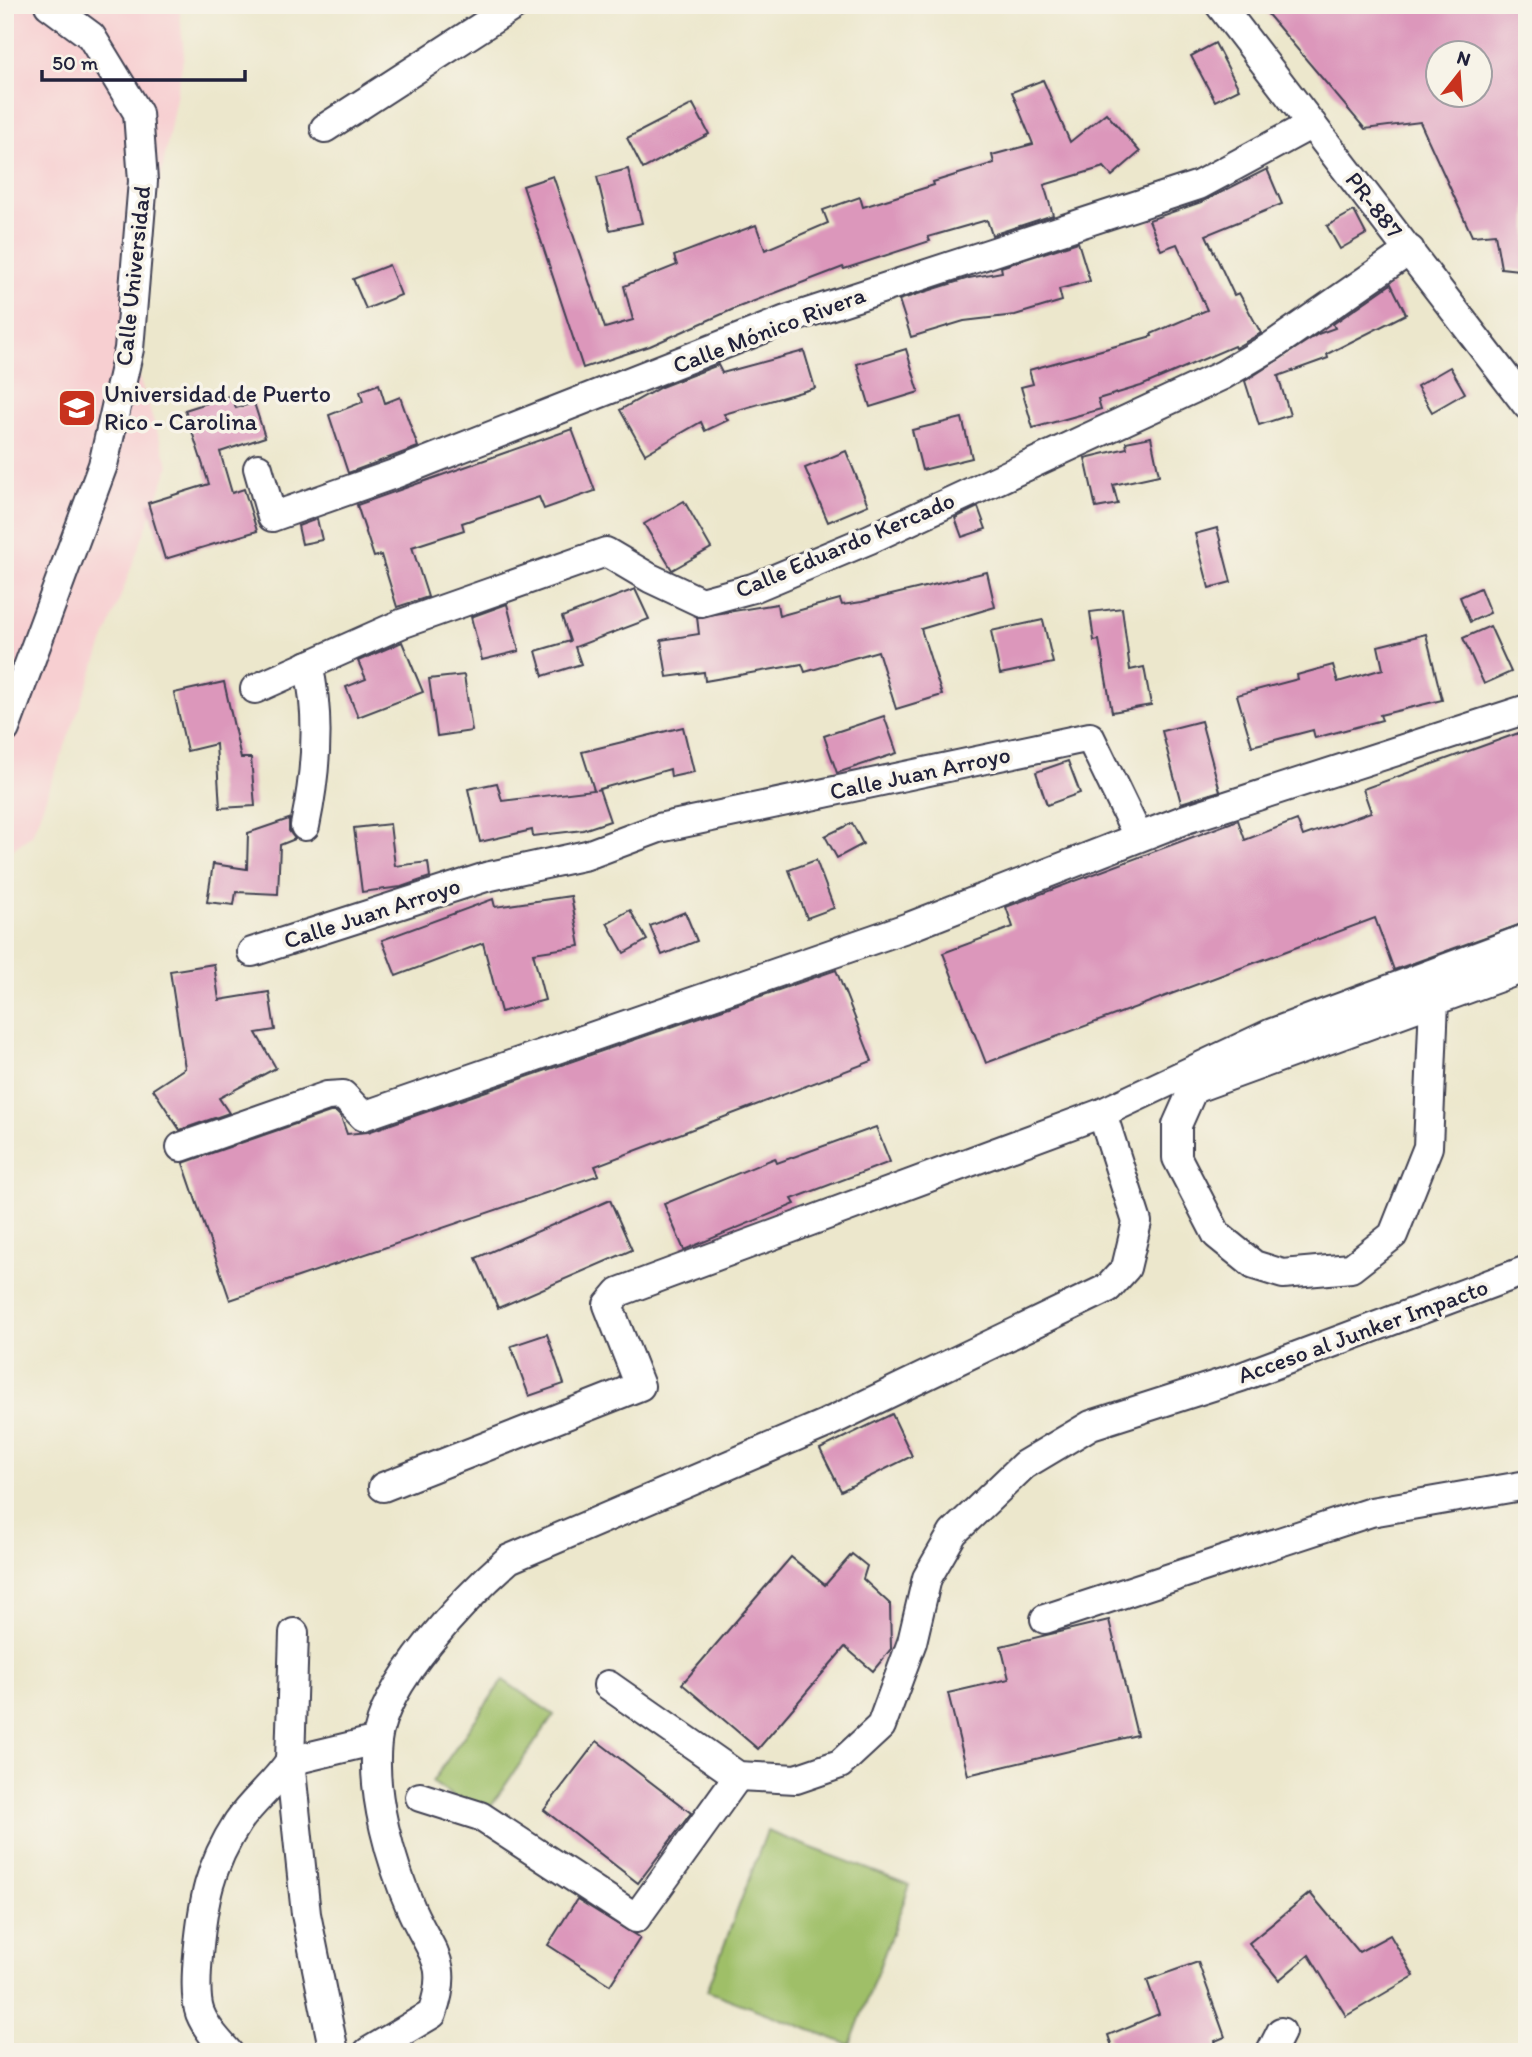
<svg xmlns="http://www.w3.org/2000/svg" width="1532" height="2057" font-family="Itim,sans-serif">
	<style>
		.built { fill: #f7cfd1 }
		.green { fill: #9fbf68; stroke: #607052; stroke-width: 2 }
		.building { fill: #dc97bb; fill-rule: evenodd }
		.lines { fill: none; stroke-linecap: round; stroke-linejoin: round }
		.minor-casing { stroke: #404051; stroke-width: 32 }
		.minor { stroke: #fff; stroke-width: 28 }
		.labels { text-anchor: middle; stroke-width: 7; stroke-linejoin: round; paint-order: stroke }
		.street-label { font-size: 24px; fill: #22223b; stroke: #f7f3e8 }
		.poi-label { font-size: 24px; fill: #22223b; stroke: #f7f3e8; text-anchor: start }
	</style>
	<rect width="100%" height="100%" fill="#f7f3e8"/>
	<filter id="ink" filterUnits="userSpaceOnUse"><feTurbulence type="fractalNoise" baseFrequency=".0143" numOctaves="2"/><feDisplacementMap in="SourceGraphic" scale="14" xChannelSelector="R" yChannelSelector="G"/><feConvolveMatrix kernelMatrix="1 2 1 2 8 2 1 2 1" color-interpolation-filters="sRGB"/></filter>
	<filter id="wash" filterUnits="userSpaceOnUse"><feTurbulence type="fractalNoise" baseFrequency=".00686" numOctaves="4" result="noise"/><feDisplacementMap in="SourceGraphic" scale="28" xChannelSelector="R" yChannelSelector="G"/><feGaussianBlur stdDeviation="1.57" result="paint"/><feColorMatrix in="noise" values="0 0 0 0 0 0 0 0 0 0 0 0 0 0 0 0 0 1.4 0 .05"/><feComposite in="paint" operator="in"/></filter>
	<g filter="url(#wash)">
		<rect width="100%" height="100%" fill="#ece7cc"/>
		<path class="built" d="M5,5H179L184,54L129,349L169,466L32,835L5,855Z"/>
		<g class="green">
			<path d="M503,1680L554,1715L483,1817L432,1782Z"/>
			<path d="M767,1831L910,1885L850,2045L707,1991Z"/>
		</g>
		<g id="blocks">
			<g class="building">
				<path d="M1260,5H1527V271L1501,268L1495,234L1472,236L1420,122L1365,129ZM1438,52H1480V94H1438Z"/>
				<path d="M1215,43L1239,89L1215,101L1191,56Z"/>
				<path d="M1043,80L1070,142L1106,113L1140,152L1112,176L1104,167L1044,185L1053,215L992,235L987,220L928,237L930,241L844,269L843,267L736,308L650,346L583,368L523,186L553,176L605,328L633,320L624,286L677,265L674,256L756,225L765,250L828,223L823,210L860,197L863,207L934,185L933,182L994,163L992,155L1033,144L1012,92Z"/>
				<path d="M693,104L709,134L643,169L627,138Z"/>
				<path d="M628,169L642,223L610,230L597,177Z"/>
				<path d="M1267,169L1282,204L1206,235L1234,295L1239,293L1261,333L1235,348L1234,346L1141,386L1098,399L1101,409L1033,428L1021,387L1033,384L1029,370L1152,336L1151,334L1207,310L1177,244L1161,250L1149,220L1204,201Z"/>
				<path d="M1354,211L1366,234L1340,249L1327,226Z"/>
				<path d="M1078,242L1090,281L1059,289L1062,301L1015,315L964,321L911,337L899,300L969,278L1002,272L1001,267Z"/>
				<path d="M389,265L401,295L366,309L353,279Z"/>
				<path d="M1391,284L1406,314L1327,354L1328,358L1278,376L1290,415L1259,425L1245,381L1318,334L1335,328L1333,324Z"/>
				<path d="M906,349L919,392L870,407L857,364Z"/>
				<path d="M804,351L815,388L724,414L728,420L705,431L701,422L645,454L620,410L661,387L718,365L722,373Z"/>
				<path d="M1450,367L1465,393L1432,412L1417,386Z"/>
				<path d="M379,384L385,403L400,397L418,447L348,473L329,415L363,402L360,391Z"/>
				<path d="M232,395L236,408L254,403L265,437L220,452L232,493L244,489L257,531L165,559L148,503L209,484L185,410Z"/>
				<path d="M962,418L972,458L922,470L912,430Z"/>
				<path d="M572,429L595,491L544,509L539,497L462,523L464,530L412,547L428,597L397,607L381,555L374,557L357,505Z"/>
				<path d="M1151,437L1159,475L1113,485L1118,504L1096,508L1085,458L1127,448L1126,442Z"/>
				<path d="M846,451L868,505L828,522L805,468Z"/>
				<path d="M684,501L711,548L672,570L644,524Z"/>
				<path d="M978,507L986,529L962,537L955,518Z"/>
				<path d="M317,519L322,540L302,544L298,526Z"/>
				<path d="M1217,528L1231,582L1209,588L1195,534Z"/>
				<path d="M987,572L995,607L921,629L942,695L896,709L878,651L805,672L802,664L705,681L704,672L667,677L661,640L699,634L697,617L777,604L779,616L840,599L842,605L862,602Z"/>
				<path d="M1480,588L1490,613L1470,622L1460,597Z"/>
				<path d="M635,589L649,619L575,647L581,664L543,676L536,651L570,641L562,617Z"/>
				<path d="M507,604L519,651L482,660L471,617Z"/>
				<path d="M1122,608L1130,670L1144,667L1151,705L1112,712L1099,640L1094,641L1090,612Z"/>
				<path d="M1043,620L1053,663L1000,674L991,631Z"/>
				<path d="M1490,626L1511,672L1484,684L1463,638Z"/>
				<path d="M1426,634L1442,700L1380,715L1382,720L1315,738L1313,730L1252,746L1237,695L1298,679L1297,675L1333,665L1338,682L1383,669L1378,646Z"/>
				<path d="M402,642L423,692L358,717L346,687L366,679L358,661Z"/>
				<path d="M464,675L472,731L437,736L429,679Z"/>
				<path d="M224,682L241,758H251L255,806L220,808L216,744L187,751L174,693Z"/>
				<path d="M884,716L897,753L837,773L824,736Z"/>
				<path d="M1201,721L1220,791L1181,803L1162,731Z"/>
				<path d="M683,727L694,772L671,777L670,769L596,790L599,789L610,821L583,830L533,836L532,830L480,842L468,789L497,783L502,801L594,790L582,752Z"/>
				<path d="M1527,730V922L1394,970L1375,918L986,1063L943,953L1013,927L1006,907L1238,820L1245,840L1297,820L1303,836L1371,812L1363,789Z"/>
				<path d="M1068,761L1080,793L1047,805L1036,772Z"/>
				<path d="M289,819V831L295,839L280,845L278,894L236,892L234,905L207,902L213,864L247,869L248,833Z"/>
				<path d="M852,823L863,844L837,858L825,836Z"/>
				<path d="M390,824L395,866L428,862L430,877L401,887L362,892L354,828Z"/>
				<path d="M816,860L834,908L807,918L789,870Z"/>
				<path d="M571,896L580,946L533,953L545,1000L501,1012L483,943L396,976L382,940L493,899L495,907Z"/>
				<path d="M630,910L647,940L624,953L607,923Z"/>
				<path d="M685,912L697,941L662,955L650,926Z"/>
				<path d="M214,964L219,1000L269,992L275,1030L256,1033L276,1068L219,1098L229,1113L180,1130L153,1089L185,1068L170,971Z"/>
				<path d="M836,970L872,1061L595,1166L599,1175L230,1300L183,1163L330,1112H336L341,1117L347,1134L368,1132Z"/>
				<path d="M876,1127L890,1162L792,1199L795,1204L684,1250L664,1204L775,1158L777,1163Z"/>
				<path d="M610,1200L632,1250L498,1308L476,1258Z"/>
				<path d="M547,1334L564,1384L529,1396L511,1346Z"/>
				<path d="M892,1414L912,1456L841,1491L820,1449Z"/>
				<path d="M852,1554L867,1566L863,1579L890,1604L891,1649L873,1671L845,1647L758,1749L682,1684L791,1557L825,1585Z"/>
				<path d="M1109,1620L1137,1735L968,1775L948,1693L1009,1679L1001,1646Z"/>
				<path d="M597,1741L691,1813L638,1883L544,1810Z"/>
				<path d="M1310,1893L1359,1952L1390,1935L1414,1976L1346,2016L1309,1955L1279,1980L1249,1943Z"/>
				<path d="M577,1899L640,1938L610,1985L548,1945Z"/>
				<path d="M1198,1962L1225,2037L1215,2041L1219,2052H1114L1108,2035L1159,2014L1147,1980Z"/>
			</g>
		</g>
	</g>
	<g filter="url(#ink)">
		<use href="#blocks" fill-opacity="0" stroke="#404051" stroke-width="2"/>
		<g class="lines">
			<g class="minor-casing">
				<g id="minor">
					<path d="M1220,5L1527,405"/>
					<path d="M325,128L515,5"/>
					<path d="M258,468L272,517L397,473L786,320L1199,185L1312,124"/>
					<path d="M255,689L401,624L606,552L650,578L701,602L753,588L870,539L1223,375L1272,346L1410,250"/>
					<path d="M5,729L103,465L129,349L143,181L138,113L91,36L49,5"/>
					<path d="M305,826C316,773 321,718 308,665"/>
					<path d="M252,952L486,877L587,855L659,828L1090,737L1138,836"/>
					<path d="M1434,1001L1428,1147L1393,1235L1351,1268L1283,1274L1254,1265L1217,1235L1177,1158V1125L1193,1089L1527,967"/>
					<path d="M181,1147L327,1096L343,1095L363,1116L909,927L1186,819L1527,709"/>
					<path d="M383,1487L640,1386L608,1305L619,1292L1102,1113L1272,1033L1527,938"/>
					<path d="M1045,1619L1371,1512L1527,1485"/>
					<path d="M294,1633L290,1761L306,1914L334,2052"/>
					<path d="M608,1685L738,1776L796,1779L840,1764L881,1726L912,1642L927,1578L953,1533L1024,1465L1091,1425L1241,1377L1527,1270"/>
					<path d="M420,1797L480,1816L636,1918L738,1776"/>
					<path d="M228,2052C217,2040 206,2028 200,2013C191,1989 202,1911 209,1885C215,1863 225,1842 238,1822C253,1800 275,1784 290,1761L377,1740"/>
					<path d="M368,2052L432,2014C450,1962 432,1955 412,1911C391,1863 371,1795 377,1741C383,1683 466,1597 509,1559L825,1424L1108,1288L1126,1268L1137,1222L1102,1113"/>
					<path d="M1271,2052L1281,2032"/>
				</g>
			</g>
			<use href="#minor" class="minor"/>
		</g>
	</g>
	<defs>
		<g id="university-square" transform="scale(2.0125)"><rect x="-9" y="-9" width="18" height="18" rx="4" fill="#c8321e" stroke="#f7f3e8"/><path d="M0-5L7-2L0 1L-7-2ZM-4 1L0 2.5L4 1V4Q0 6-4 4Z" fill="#fff"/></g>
	</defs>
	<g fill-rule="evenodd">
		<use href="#university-square" x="77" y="408"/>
	</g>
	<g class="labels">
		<g class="street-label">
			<text transform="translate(1374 205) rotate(52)" y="8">PR-887</text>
			<text transform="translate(133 276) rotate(-84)" y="8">Calle Universidad</text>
			<text transform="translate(769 330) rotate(-21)" y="8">Calle Mónico Rivera</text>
			<text transform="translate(845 545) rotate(-23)" y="8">Calle Eduardo Kercado</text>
			<text transform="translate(920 773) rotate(-12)" y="8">Calle Juan Arroyo</text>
			<text transform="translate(372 913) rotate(-18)" y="8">Calle Juan Arroyo</text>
			<text transform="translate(1363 1331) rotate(-20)" y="8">Acceso al Junker Impacto</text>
		</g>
		<g class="poi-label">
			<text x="104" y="402">Universidad de Puerto<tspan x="104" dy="28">Rico - Carolina</tspan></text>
		</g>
	</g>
	<rect width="1532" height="2057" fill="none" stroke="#f7f3e8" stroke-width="28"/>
	<g transform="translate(1459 74) rotate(17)"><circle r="33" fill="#f7f3e8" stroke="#a29fa3" stroke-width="2"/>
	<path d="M0-5L12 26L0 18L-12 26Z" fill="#c8321e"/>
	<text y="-10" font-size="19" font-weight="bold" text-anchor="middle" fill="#22223b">N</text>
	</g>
	<path d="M42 70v10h203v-10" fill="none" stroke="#22223b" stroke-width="3.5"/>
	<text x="52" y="70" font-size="21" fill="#22223b" stroke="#f7f3e8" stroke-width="5" paint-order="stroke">50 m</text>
</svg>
